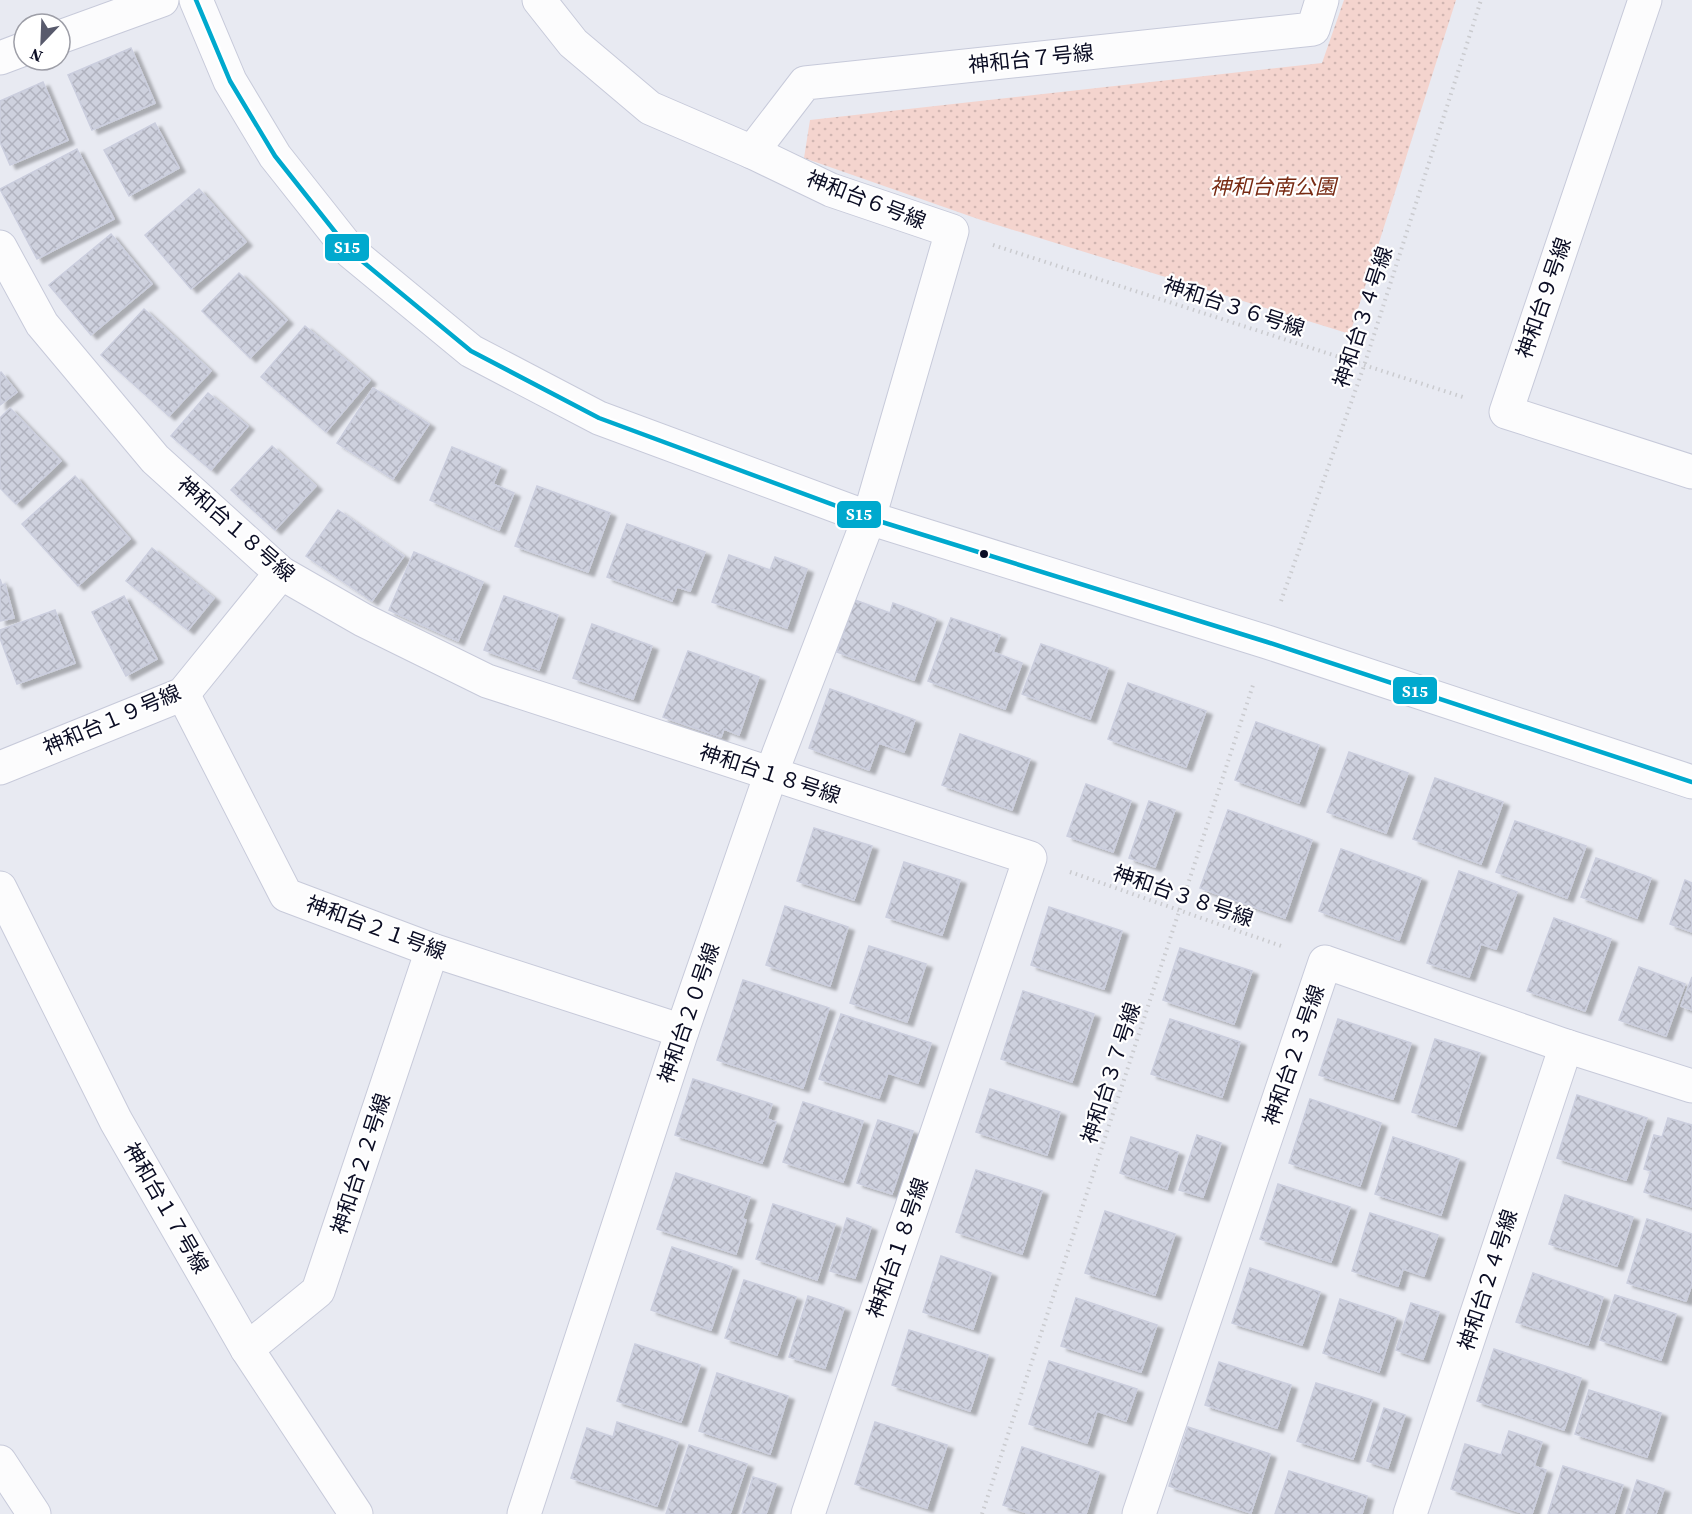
<svg xmlns="http://www.w3.org/2000/svg" width="1692" height="1514" font-family="'Source Serif 4','Noto Sans JP',serif">
	<style>
		.green { fill: url(#green-dots) }
		.building { fill: url(#building-cross-hatch); stroke: #cbcede; stroke-width: 1.5; filter: url(#shadow) }
		.lines { fill: none; stroke-linecap: round; stroke-linejoin: round }
		.minor-casing { stroke: #c7cada; stroke-width: 35 }
		.path { stroke: #cacbcf; stroke-width: 4; stroke-dasharray: 1.5 4.5; stroke-linecap: butt }
		.minor { stroke: #fcfcfd; stroke-width: 33 }
		.bus-1-casing { stroke: #fff; stroke-width: 9 }
		.bus-1 { stroke: #00a9ce; stroke-width: 4.5 }
		.bus-dot { fill: #0b0d24; stroke: #fff; stroke-width: 2 }
		.labels { text-anchor: middle; stroke-width: 4.5; stroke-linejoin: round; paint-order: stroke }
		.street-label { font-size: 21px; fill: #0b0d24; stroke: #fff }
		.park-label { font-size: 21px; font-style: italic; fill: #772a12; stroke: #fff }
		.line-badge { stroke: #fff; stroke-width: 2 }
		.badge-label { font-size: 16px; text-anchor: middle; font-weight: bold; fill: #fff }
	</style>
	<defs>
		<pattern id="green-dots" width="8" height="8" patternUnits="userSpaceOnUse" patternTransform="scale(1.5)"><rect width="8" height="8" fill="#f4d4ce"/><path d="M2 2h.1M6 6h.1" fill="none" stroke="#d0b5b1" stroke-width="1.8" stroke-linecap="round"/></pattern>
		<pattern id="building-cross-hatch" width="8" height="8" patternUnits="userSpaceOnUse" patternTransform="scale(1.5)"><rect width="8" height="8" fill="#ced1de"/><path d="M0 0l8 8M0 8l8-8" fill="none" stroke="#b0b2be"/></pattern>
		<filter id="shadow"><feDropShadow dx="6" dy="4" stdDeviation="1.5" flood-color="#0004"/></filter>
	</defs>
	<rect width="100%" height="100%" fill="#e8eaf2"/>
	<path class="green" d="M1344,0H1456L1350,334L981,220L804,158L810,120L1322,63Z"/>
	<g class="building">
		<path d="M131,48L155,103L92,130L68,75Z"/>
		<path d="M43,82L68,140L10,165L0,142V101Z"/>
		<path d="M155,123L179,168L129,196L104,150Z"/>
		<path d="M77,149L114,219L37,259L0,189Z"/>
		<path d="M199,189L246,242L191,289L145,235Z"/>
		<path d="M111,234L152,284L91,335L49,285Z"/>
		<path d="M239,273L287,320L250,358L202,311Z"/>
		<path d="M144,309L211,371L169,416L101,355Z"/>
		<path d="M305,326L370,380L326,432L261,377Z"/>
		<path d="M1,372L17,392L0,405V373Z"/>
		<path d="M373,388L429,424L393,479L337,443Z"/>
		<path d="M208,393L248,426L211,470L171,436Z"/>
		<path d="M10,408L61,461L16,504L0,488V418Z"/>
		<path d="M272,446L316,486L275,530L231,490Z"/>
		<path d="M452,447L500,467L493,484L514,493L499,530L430,500Z"/>
		<path d="M75,476L130,539L78,586L22,524Z"/>
		<path d="M537,486L610,513L588,572L515,546Z"/>
		<path d="M338,510L404,556L372,601L306,556Z"/>
		<path d="M627,524L705,552L690,591L677,587L672,601L607,577Z"/>
		<path d="M152,548L214,598L188,630L126,581Z"/>
		<path d="M414,552L483,582L458,641L389,610Z"/>
		<path d="M729,555L770,570L775,557L807,569L787,628L712,602Z"/>
		<path d="M0,579L2,585L5,584L14,618L0,621Z"/>
		<path d="M124,596L157,659L126,676L92,612Z"/>
		<path d="M504,596L558,615L539,670L484,650Z"/>
		<path d="M855,600L890,613L893,603L936,619L914,680L837,652Z"/>
		<path d="M55,610L75,663L17,684L0,638V630Z"/>
		<path d="M951,618L1000,635L993,652L1022,663L1005,709L928,681Z"/>
		<path d="M592,624L652,646L633,699L573,678Z"/>
		<path d="M1041,644L1108,668L1090,719L1022,694Z"/>
		<path d="M688,651L759,677L739,735L724,729L721,737L663,717Z"/>
		<path d="M1128,683L1206,711L1186,767L1108,739Z"/>
		<path d="M830,689L915,720L904,752L879,743L869,770L809,748Z"/>
		<path d="M1256,722L1319,745L1299,803L1235,780Z"/>
		<path d="M960,734L1030,759L1012,810L942,785Z"/>
		<path d="M1349,752L1408,773L1386,833L1327,812Z"/>
		<path d="M1435,778L1503,802L1481,864L1413,839Z"/>
		<path d="M1086,784L1131,801L1113,852L1067,836Z"/>
		<path d="M1149,801L1175,810L1155,867L1129,858Z"/>
		<path d="M1228,810L1312,840L1285,918L1200,888Z"/>
		<path d="M1515,821L1586,846L1567,898L1496,872Z"/>
		<path d="M814,828L872,846L854,900L797,881Z"/>
		<path d="M1341,849L1421,878L1399,940L1319,911Z"/>
		<path d="M1596,858L1651,878L1637,918L1581,897Z"/>
		<path d="M904,862L960,880L942,935L886,917Z"/>
		<path d="M1459,871L1517,892L1496,949L1481,944L1469,977L1427,963Z"/>
		<path d="M1685,880L1692,883V932L1670,924Z"/>
		<path d="M785,906L848,927L830,986L766,965Z"/>
		<path d="M1049,907L1122,931L1104,989L1031,965Z"/>
		<path d="M1554,918L1611,939L1585,1011L1527,991Z"/>
		<path d="M869,946L926,964L907,1022L850,1003Z"/>
		<path d="M1180,948L1252,971L1234,1024L1163,1000Z"/>
		<path d="M1639,967L1685,984L1666,1036L1619,1020Z"/>
		<path d="M1692,977V1010L1681,1006Z"/>
		<path d="M743,980L829,1008L803,1088L717,1060Z"/>
		<path d="M1023,991L1094,1014L1072,1082L1001,1059Z"/>
		<path d="M841,1014L931,1043L918,1083L888,1073L879,1098L819,1079Z"/>
		<path d="M1170,1019L1240,1042L1222,1097L1151,1074Z"/>
		<path d="M1338,1019L1411,1043L1393,1099L1319,1075Z"/>
		<path d="M1435,1039L1480,1053L1456,1126L1412,1112Z"/>
		<path d="M693,1079L772,1104L767,1119L776,1122L762,1163L675,1135Z"/>
		<path d="M990,1089L1060,1112L1047,1155L976,1132Z"/>
		<path d="M1577,1095L1647,1118L1626,1180L1557,1158Z"/>
		<path d="M1310,1099L1381,1123L1360,1186L1289,1163Z"/>
		<path d="M803,1102L863,1121L843,1182L783,1162Z"/>
		<path d="M1668,1118L1692,1125V1207L1644,1192L1651,1171L1644,1169L1654,1135L1662,1137Z"/>
		<path d="M878,1120L913,1131L892,1194L857,1183Z"/>
		<path d="M1197,1135L1221,1143L1203,1197L1179,1190Z"/>
		<path d="M1131,1137L1178,1152L1167,1189L1120,1173Z"/>
		<path d="M1393,1137L1459,1159L1441,1215L1375,1194Z"/>
		<path d="M976,1170L1042,1191L1022,1254L956,1232Z"/>
		<path d="M676,1173L750,1197L742,1219L746,1220L736,1254L657,1229Z"/>
		<path d="M1278,1184L1350,1207L1331,1262L1260,1239Z"/>
		<path d="M1565,1195L1633,1217L1617,1266L1549,1244Z"/>
		<path d="M773,1204L835,1224L817,1280L756,1259Z"/>
		<path d="M1105,1211L1175,1234L1155,1295L1085,1273Z"/>
		<path d="M1370,1213L1438,1235L1424,1276L1403,1269L1398,1286L1352,1271Z"/>
		<path d="M847,1218L871,1227L855,1278L830,1271Z"/>
		<path d="M1647,1219L1692,1234V1284L1686,1301L1627,1283Z"/>
		<path d="M672,1247L732,1267L711,1330L651,1310Z"/>
		<path d="M941,1256L991,1273L973,1329L923,1312Z"/>
		<path d="M1250,1268L1320,1292L1302,1345L1232,1323Z"/>
		<path d="M1533,1273L1603,1297L1588,1345L1516,1322Z"/>
		<path d="M744,1280L796,1297L777,1355L725,1338Z"/>
		<path d="M1615,1295L1676,1314L1661,1360L1600,1340Z"/>
		<path d="M808,1296L844,1308L825,1368L789,1357Z"/>
		<path d="M1076,1298L1157,1325L1141,1372L1061,1346Z"/>
		<path d="M1340,1299L1396,1318L1379,1372L1323,1353Z"/>
		<path d="M1411,1303L1439,1312L1423,1359L1396,1350Z"/>
		<path d="M909,1330L988,1355L970,1411L892,1385Z"/>
		<path d="M635,1344L700,1365L681,1422L617,1401Z"/>
		<path d="M1494,1349L1581,1378L1564,1430L1477,1401Z"/>
		<path d="M1049,1361L1137,1389L1126,1421L1097,1411L1087,1443L1029,1424Z"/>
		<path d="M1219,1362L1291,1385L1277,1428L1205,1405Z"/>
		<path d="M717,1373L788,1396L770,1454L699,1431Z"/>
		<path d="M1316,1383L1372,1400L1353,1459L1297,1441Z"/>
		<path d="M1589,1390L1661,1413L1647,1457L1575,1434Z"/>
		<path d="M1384,1408L1405,1415L1388,1468L1367,1461Z"/>
		<path d="M617,1422L678,1442L657,1506L571,1478L587,1428L613,1437Z"/>
		<path d="M875,1422L947,1445L927,1508L855,1484Z"/>
		<path d="M1188,1427L1270,1454L1251,1513L1169,1486Z"/>
		<path d="M1509,1431L1542,1442L1534,1466L1546,1470L1532,1514H1525L1451,1489L1465,1444L1501,1455Z"/>
		<path d="M689,1445L747,1464L730,1514H666Z"/>
		<path d="M1022,1447L1099,1472L1086,1514H1030L1003,1505Z"/>
		<path d="M1563,1466L1623,1485L1614,1514H1548Z"/>
		<path d="M1289,1471L1367,1496L1362,1514H1275Z"/>
		<path d="M753,1477L776,1484L766,1514H742Z"/>
		<path d="M1637,1480L1664,1489L1656,1514H1626Z"/>
	</g>
	<g class="lines">
		<g class="minor-casing">
			<g id="minor">
				<path d="M196,0L230,81L275,156L351,252L471,351L599,418L869,518L1267,642L1692,782"/>
				<path d="M1645,0L1506,412L1692,472"/>
				<path d="M60,37L162,0"/>
				<path d="M0,58L24,49"/>
				<path d="M752,152L805,83L1313,29L1322,0"/>
				<path d="M0,247L42,324L155,459L281,573L363,620L487,681L1030,858L808,1514"/>
				<path d="M183,694L286,895L432,950L682,1031"/>
				<path d="M0,768L183,694L281,573"/>
				<path d="M0,888L116,1121L247,1349L356,1514"/>
				<path d="M247,1349L318,1291L432,950"/>
				<path d="M0,1462L34,1514"/>
				<path d="M524,1514L682,1031L771,774L869,518L952,231L831,190L752,152L650,108L573,43L539,0"/>
				<path d="M1139,1514L1325,962L1566,1046L1692,1086"/>
				<path d="M1410,1514L1566,1046"/>
			</g>
		</g>
		<g class="path">
			<path d="M993,245L1466,398"/>
			<path d="M1281,601L1364,366L1481,0"/>
			<path d="M1070,872L1284,947"/>
			<path d="M982,1514L1254,682"/>
		</g>
		<use href="#minor" class="minor"/>
		<g class="bus-1-casing">
			<path id="bus-1" d="M196,0L230,81L275,156L351,252L471,351L599,418L869,518L1267,642L1692,782"/>
		</g>
		<use href="#bus-1" class="bus-1"/>
	</g>
	<circle class="bus-dot" cx="984" cy="554" r="5"/>
	<g class="labels">
		<g class="street-label">
			<text transform="translate(1031 59) rotate(-6)" y="7">神和台７号線</text>
			<text transform="translate(866 200) rotate(21)" y="7">神和台６号線</text>
			<text transform="translate(1544 298) rotate(-71)" y="7">神和台９号線</text>
			<text transform="translate(1234 307) rotate(18)" y="7">神和台３６号線</text>
			<text transform="translate(1363 317) rotate(-72)" y="7">神和台３４号線</text>
			<text transform="translate(236 529) rotate(41)" y="7">神和台１８号線</text>
			<text transform="translate(112 720) rotate(-23)" y="7">神和台１９号線</text>
			<text transform="translate(770 774) rotate(18)" y="7">神和台１８号線</text>
			<text transform="translate(1183 896) rotate(19)" y="7">神和台３８号線</text>
			<text transform="translate(376 928) rotate(20)" y="7">神和台２１号線</text>
			<text transform="translate(689 1013) rotate(-71)" y="7">神和台２０号線</text>
			<text transform="translate(1294 1055) rotate(-71)" y="7">神和台２３号線</text>
			<text transform="translate(1111 1073) rotate(-72)" y="7">神和台３７号線</text>
			<text transform="translate(361 1164) rotate(-72)" y="7">神和台２２号線</text>
			<text transform="translate(166 1208) rotate(60)" y="7">神和台１７号線</text>
			<text transform="translate(898 1248) rotate(-71)" y="7">神和台１８号線</text>
			<text transform="translate(1488 1280) rotate(-72)" y="7">神和台２４号線</text>
		</g>
		<g class="park-label">
			<text x="1273" y="194">神和台南公園</text>
		</g>
	</g>
	<g class="line-badge">
		<rect x="324" y="233" width="46" height="29" rx="6" fill="#00a9ce"/>
		<rect x="836" y="500" width="46" height="29" rx="6" fill="#00a9ce"/>
		<rect x="1392" y="676" width="46" height="29" rx="6" fill="#00a9ce"/>
	</g>
	<g class="badge-label">
		<text x="347" y="253">S15</text>
		<text x="859" y="520">S15</text>
		<text x="1415" y="697">S15</text>
	</g>
	<g transform="translate(42 42) rotate(203)"><circle r="28" fill="#ffffff" stroke="#9d9ea7" stroke-width="1.5"/>
	<path d="M0-4.5L10 22L0 15L-10 22Z" fill="#585a6c"/>
	<text y="-9" font-size="16" font-weight="bold" text-anchor="middle" fill="#0b0d24">N</text>
	</g>
</svg>
